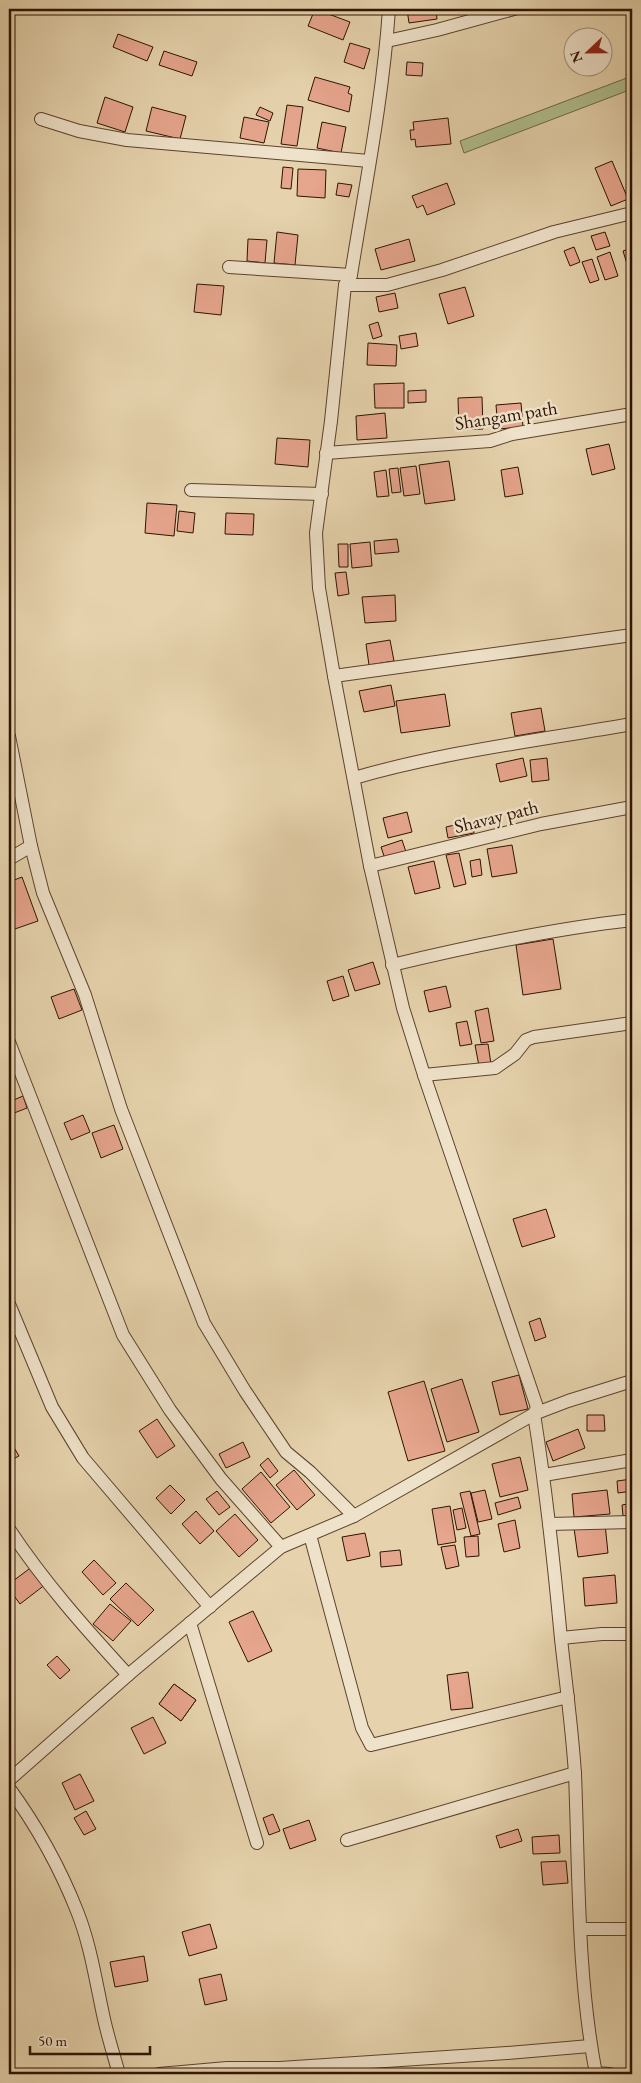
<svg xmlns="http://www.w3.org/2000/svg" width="641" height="2083" font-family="'EB Garamond',serif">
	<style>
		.green { fill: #b0be8e; stroke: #6f6848 }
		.building { fill: #e6a58d; stroke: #2e1301 }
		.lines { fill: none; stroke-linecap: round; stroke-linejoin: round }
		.street-casing { stroke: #5c432c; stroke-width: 14 }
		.street { stroke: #efe2ca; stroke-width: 12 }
		.labels { text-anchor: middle; stroke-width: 5; stroke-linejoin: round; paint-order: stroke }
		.street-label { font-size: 19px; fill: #2e1301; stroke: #efe2ca }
	</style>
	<rect width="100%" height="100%" fill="#e6d3ad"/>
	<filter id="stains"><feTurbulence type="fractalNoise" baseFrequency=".004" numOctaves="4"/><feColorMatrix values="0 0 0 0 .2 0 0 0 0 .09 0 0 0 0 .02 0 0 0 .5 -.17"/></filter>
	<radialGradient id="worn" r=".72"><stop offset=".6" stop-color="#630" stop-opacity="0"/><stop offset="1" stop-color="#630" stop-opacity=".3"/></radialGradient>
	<path class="green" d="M632,76V89L464,153L460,141Z"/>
	<g class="building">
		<path d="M315,9L350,22L343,40L308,26Z"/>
		<path d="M407,9H436L437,19L409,23Z"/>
		<path d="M118,34L153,47L147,61L113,47Z"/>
		<path d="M350,43L370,49L364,69L344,62Z"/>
		<path d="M164,51L197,62L192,76L159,65Z"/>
		<path d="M407,62L423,63L422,76L406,75Z"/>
		<path d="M315,77L350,87L348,93L352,95L349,112L308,100Z"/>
		<path d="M105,97L133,107L125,132L97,123Z"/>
		<path d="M287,105L303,107L297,146L281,144Z"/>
		<path d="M152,107L186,116L180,139L146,131Z"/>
		<path d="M260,107L273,113L270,121L256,115Z"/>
		<path d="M244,117L269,122L264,143L240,138Z"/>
		<path d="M448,118L451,144L416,147L415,139L411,140L410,130H414L413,122Z"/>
		<path d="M322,122L346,127L341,153L317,148Z"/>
		<path d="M612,161L628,199L611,206L595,168Z"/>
		<path d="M283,167L293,168L291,189L281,188Z"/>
		<path d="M298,169L326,170L325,198L297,196Z"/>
		<path d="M338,183L352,185L349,197L336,195Z"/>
		<path d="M447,183L455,204L427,215L423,205L417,208L412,196Z"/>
		<path d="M277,232L298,235L295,265L274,263Z"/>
		<path d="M605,232L610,246L596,250L591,236Z"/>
		<path d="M248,239L267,240L265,263L247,261Z"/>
		<path d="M409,239L415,261L381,270L375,249Z"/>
		<path d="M574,247L580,262L570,266L564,251Z"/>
		<path d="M632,248V266L628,267L623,251Z"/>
		<path d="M610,252L618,276L605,280L597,257Z"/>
		<path d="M592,259L599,280L590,283L582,262Z"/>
		<path d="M197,284L224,286L221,315L194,312Z"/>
		<path d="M465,287L474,316L448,324L439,294Z"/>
		<path d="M395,293L398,308L379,312L376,297Z"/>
		<path d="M378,322L382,336L373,339L369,325Z"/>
		<path d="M416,333L418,346L401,349L399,336Z"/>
		<path d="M368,343L397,345L396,366L367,365Z"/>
		<path d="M404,383V408H375L374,384Z"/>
		<path d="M426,390V402L408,403V391Z"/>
		<path d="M482,397L483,429L459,430L458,398Z"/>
		<path d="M521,403L523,427L498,429L496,405Z"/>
		<path d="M385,413L387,438L357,440L356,416Z"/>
		<path d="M277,438L310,440L308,467L275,464Z"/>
		<path d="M609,444L615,469L592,475L586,449Z"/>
		<path d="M449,461L455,500L425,504L419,465Z"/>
		<path d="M416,466L420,494L404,496L400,468Z"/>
		<path d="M518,467L523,494L505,497L501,470Z"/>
		<path d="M398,468L401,492L392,493L389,469Z"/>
		<path d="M386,470L389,496L377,497L374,472Z"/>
		<path d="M147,503L177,505L174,536L145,533Z"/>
		<path d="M179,511L195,513L193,533L177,531Z"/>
		<path d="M226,513L254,514L253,535L225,534Z"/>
		<path d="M397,539L399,552L375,554L374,541Z"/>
		<path d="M370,542L372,566L352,568L350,544Z"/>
		<path d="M338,544H348V567H339Z"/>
		<path d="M346,572L349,594L338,596L335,573Z"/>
		<path d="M395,595L396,621L365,623L362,597Z"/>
		<path d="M390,640L394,661L369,665L366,644Z"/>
		<path d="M391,685L395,706L364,712L359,691Z"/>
		<path d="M445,694L450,726L401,733L396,701Z"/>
		<path d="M541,708L545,731L515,736L511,713Z"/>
		<path d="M523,758L527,776L500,782L496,764Z"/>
		<path d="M547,758L549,780L532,782L530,760Z"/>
		<path d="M407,812L412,832L388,838L383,818Z"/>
		<path d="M472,821L474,833L448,838L446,827Z"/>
		<path d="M402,840L407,855L386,862L381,847Z"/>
		<path d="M512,845L517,873L492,877L487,849Z"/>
		<path d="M459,853L466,884L454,887L446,855Z"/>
		<path d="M480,859L482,875L472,877L470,861Z"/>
		<path d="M434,861L440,888L415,894L408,867Z"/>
		<path d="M22,877L38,921L9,931V882Z"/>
		<path d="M553,939L561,989L523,995L516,945Z"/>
		<path d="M373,962L380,984L355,991L348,970Z"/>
		<path d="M343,976L349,996L333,1001L327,981Z"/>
		<path d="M446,986L451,1007L429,1012L424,991Z"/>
		<path d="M74,989L82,1010L59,1019L51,997Z"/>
		<path d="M488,1008L494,1041L481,1043L475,1011Z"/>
		<path d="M467,1021L472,1044L460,1046L456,1023Z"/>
		<path d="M488,1044L491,1064L479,1066L475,1045Z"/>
		<path d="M23,1096L27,1108L9,1115V1102Z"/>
		<path d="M83,1115L90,1132L71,1140L64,1123Z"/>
		<path d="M114,1125L123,1149L101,1158L92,1133Z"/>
		<path d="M546,1209L555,1237L522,1247L513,1219Z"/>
		<path d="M540,1318L546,1337L535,1341L529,1322Z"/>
		<path d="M519,1375L528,1409L500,1415L492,1382Z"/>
		<path d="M462,1379L479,1432L447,1442L431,1389Z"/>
		<path d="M424,1381L445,1451L408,1461L388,1392Z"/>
		<path d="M587,1415H604L605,1431H587Z"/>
		<path d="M157,1419L175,1446L157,1458L139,1431Z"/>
		<path d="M578,1429L585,1448L553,1461L546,1442Z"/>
		<path d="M9,1439L19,1456L9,1461Z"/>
		<path d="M243,1442L250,1457L226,1468L219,1454Z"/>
		<path d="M520,1457L528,1490L500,1497L492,1464Z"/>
		<path d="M268,1458L278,1471L270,1478L260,1465Z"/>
		<path d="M294,1470L315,1495L297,1510L276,1485Z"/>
		<path d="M261,1472L290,1507L271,1523L242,1489Z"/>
		<path d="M632,1479V1491L618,1493L617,1481Z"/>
		<path d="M170,1485L185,1500L171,1514L156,1498Z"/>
		<path d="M485,1490L492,1519L478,1522L471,1493Z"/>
		<path d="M607,1490L610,1514L574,1517L572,1494Z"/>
		<path d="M217,1491L230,1507L219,1515L206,1499Z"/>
		<path d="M470,1491L480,1534L471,1536L460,1493Z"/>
		<path d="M518,1497L521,1508L498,1515L495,1503Z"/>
		<path d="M632,1503V1515L623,1516L622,1505Z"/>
		<path d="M450,1506L456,1542L438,1545L432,1509Z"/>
		<path d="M462,1508L466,1528L457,1530L453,1510Z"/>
		<path d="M196,1511L214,1531L200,1544L182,1524Z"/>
		<path d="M235,1514L258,1540L239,1557L216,1531Z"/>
		<path d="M515,1520L520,1548L504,1552L498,1524Z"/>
		<path d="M605,1524L608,1553L578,1557L574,1528Z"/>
		<path d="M365,1533L370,1556L347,1561L342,1537Z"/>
		<path d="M478,1536L479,1556L466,1557L464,1537Z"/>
		<path d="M455,1545L459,1566L446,1569L441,1547Z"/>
		<path d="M400,1550L402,1565L381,1567L380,1552Z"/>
		<path d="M94,1560L116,1583L103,1595L82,1572Z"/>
		<path d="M33,1566L46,1584L20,1604L9,1589V1584Z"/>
		<path d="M615,1575L617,1603L585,1606L583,1578Z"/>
		<path d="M126,1583L154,1610L138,1626L110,1599Z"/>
		<path d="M110,1604L131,1621L113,1641L93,1624Z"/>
		<path d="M253,1611L272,1651L248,1662L229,1622Z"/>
		<path d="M57,1656L70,1670L60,1679L47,1665Z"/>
		<path d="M468,1672L473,1708L451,1710L447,1675Z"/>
		<path d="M174,1684L196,1700L181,1721L159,1704Z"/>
		<path d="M174,1684L196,1700L181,1721L159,1704Z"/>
		<path d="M153,1717L166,1743L144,1754L131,1728Z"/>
		<path d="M80,1774L94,1801L75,1810L62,1783Z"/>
		<path d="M86,1811L96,1829L84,1835L74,1818Z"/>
		<path d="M273,1814L280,1831L269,1835L263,1818Z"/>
		<path d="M309,1820L316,1840L290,1849L283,1829Z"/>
		<path d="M518,1829L522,1841L500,1848L496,1836Z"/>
		<path d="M559,1835L560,1853L533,1854L532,1837Z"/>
		<path d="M566,1861L568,1883L543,1885L541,1862Z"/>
		<path d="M210,1924L217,1948L189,1956L182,1932Z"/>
		<path d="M144,1956L148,1981L115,1987L110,1962Z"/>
		<path d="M221,1974L227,2000L205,2005L199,1979Z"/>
	</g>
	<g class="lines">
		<g class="street-casing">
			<g id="street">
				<path d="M389,9C383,98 365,187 351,275L345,285L331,421L316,533L319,588L334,676L370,866L403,1008L424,1075L537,1407L534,1414C546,1489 554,1563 561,1639C566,1684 572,1728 575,1774C579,1874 577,1975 596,2074"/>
				<path d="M387,41L437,30L514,9"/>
				<path d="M41,119L79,131L127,140L369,161"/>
				<path d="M229,267L351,275"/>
				<path d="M345,285H387L442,270L554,232L632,213"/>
				<path d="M326,453L490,441L512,434L632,414"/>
				<path d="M191,490L322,494"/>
				<path d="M334,676L632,635"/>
				<path d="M9,736L31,846L43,893L85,995L121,1109L204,1323L245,1391L286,1452L310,1472L354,1516"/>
				<path d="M354,778C443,752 541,740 632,724"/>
				<path d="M9,859L31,846"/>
				<path d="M370,866L541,824L632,807"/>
				<path d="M392,965C471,946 552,929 632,920"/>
				<path d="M9,1042L123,1335L170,1410L221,1479L281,1547"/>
				<path d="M424,1075L495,1068L515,1054L526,1040L534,1037L632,1023"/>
				<path d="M9,1304L52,1407L83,1458L210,1607"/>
				<path d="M544,1475L632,1460"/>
				<path d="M549,1524L632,1522"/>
				<path d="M9,1529C44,1582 85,1628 128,1675"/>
				<path d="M310,1535L362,1728L371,1745L568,1697"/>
				<path d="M190,1623L257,1843"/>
				<path d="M561,1638L602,1634H632"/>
				<path d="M9,1780L128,1675L281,1547L354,1516L534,1414L568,1401L632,1381"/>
				<path d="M9,1788C36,1825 60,1868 77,1911C91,1946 96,1983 104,2019C108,2037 114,2056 119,2074"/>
				<path d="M347,1840L575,1773"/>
				<path d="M581,1929H632"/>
				<path d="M595,2073L610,2074"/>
				<path d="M159,2074L227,2068H280L507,2053L590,2046"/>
			</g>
		</g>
		<use href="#street" class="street"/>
	</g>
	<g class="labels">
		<g class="street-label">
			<text transform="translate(506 415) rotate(-9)" y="7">Shangam path</text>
			<text transform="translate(496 816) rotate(-14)" y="7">Shavay path</text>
		</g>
	</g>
	<rect width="641" height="2083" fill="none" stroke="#e6d3ad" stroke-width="30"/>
	<rect x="10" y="10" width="621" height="2063" fill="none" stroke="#2e1301" stroke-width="2.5"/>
	<rect x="15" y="15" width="611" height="2053" fill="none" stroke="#2e1301"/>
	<g transform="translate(588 52) rotate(248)"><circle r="24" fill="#efe2ca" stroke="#a28f7a"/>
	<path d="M0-4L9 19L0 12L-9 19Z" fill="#8f2418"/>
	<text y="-8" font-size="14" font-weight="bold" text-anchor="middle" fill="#2e1301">N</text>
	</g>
	<path d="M30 2046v8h120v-8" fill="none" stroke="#2e1301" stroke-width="2.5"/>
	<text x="38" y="2046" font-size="15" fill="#2e1301" stroke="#efe2ca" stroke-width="4" paint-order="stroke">50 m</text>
	<rect width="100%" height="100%" filter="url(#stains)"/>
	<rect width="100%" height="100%" fill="url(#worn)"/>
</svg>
